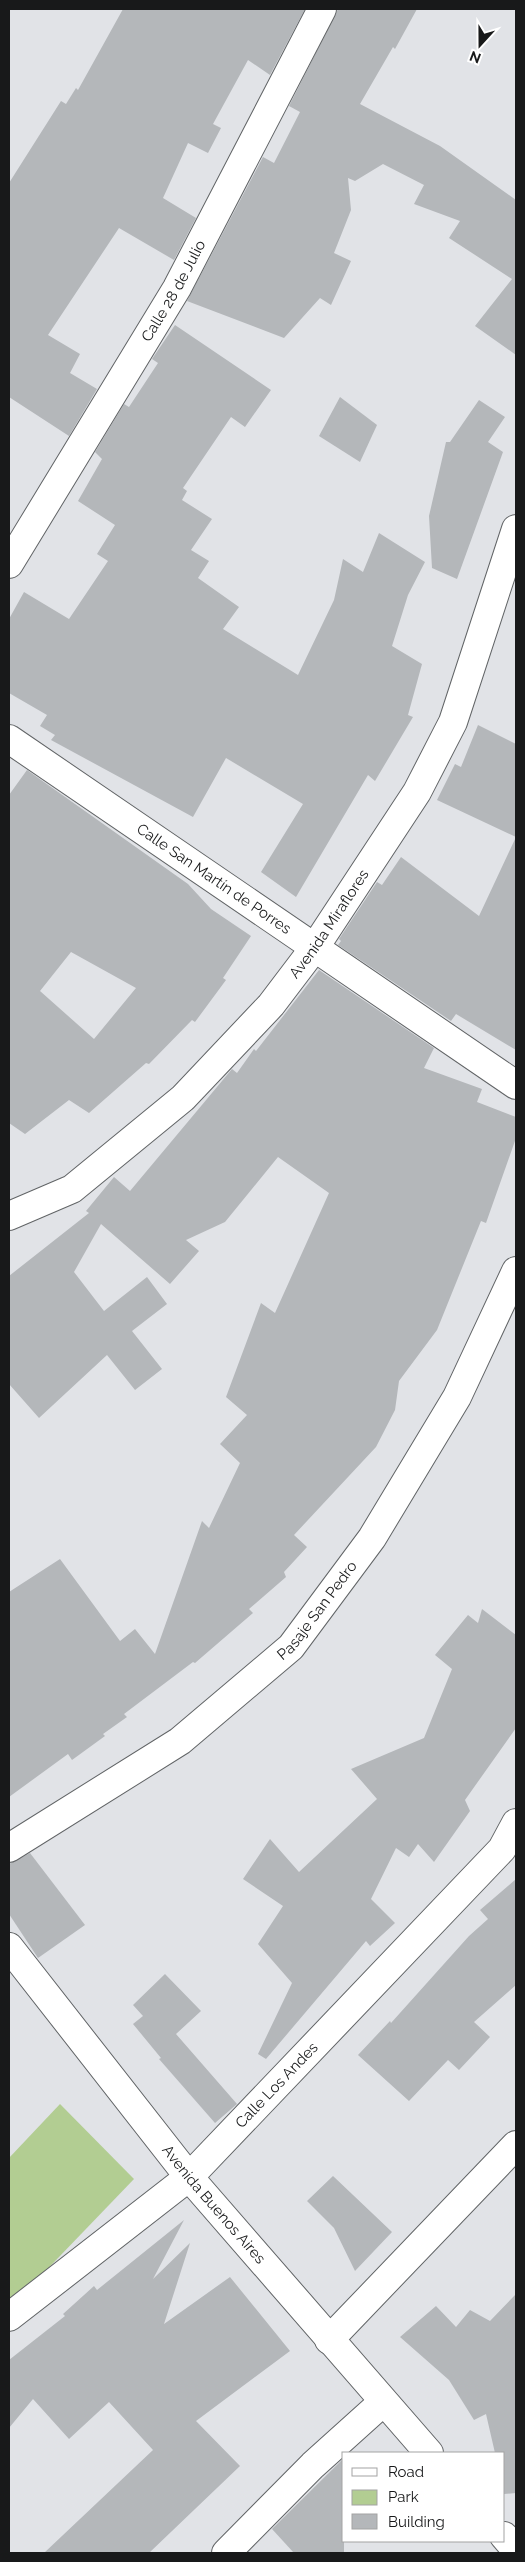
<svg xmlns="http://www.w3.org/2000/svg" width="525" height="2562" font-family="Raleway,sans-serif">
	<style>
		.green { fill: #b2cd92 }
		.building { fill: #b4b7ba; fill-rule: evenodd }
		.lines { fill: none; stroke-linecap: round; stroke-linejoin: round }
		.street-casing { stroke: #616466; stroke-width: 30 }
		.secondary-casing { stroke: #616466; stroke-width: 30 }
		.street { stroke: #fff; stroke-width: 28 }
		.secondary { stroke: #fff; stroke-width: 28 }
		.labels { text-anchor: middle; stroke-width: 5; stroke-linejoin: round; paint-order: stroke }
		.street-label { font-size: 15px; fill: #18191a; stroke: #fff }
	</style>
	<rect width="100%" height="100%" fill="#e1e3e7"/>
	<path class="green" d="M60,2104L134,2179L9,2309V2158Z"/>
	<g class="building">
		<path d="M123,9H305L270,75L248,60L213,124L221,128L208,153L188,143L163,198L196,218L174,260L119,228L48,335L80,354L70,373L97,389L69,436L9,397V183L61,101L66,104L76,88L78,90Z"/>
		<path d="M338,9H417L395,49L393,47L360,104L440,146L516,200V355L475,326L512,279L449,238L460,221L414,204L424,185L383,164L355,181L348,178L351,210L334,253L351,261L331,305L320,298L284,338L187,301L263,157L274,163L300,112L289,106Z"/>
		<path d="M175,325L271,390L245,427L231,417L183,488L187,491L182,500L212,519L191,550L209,561L198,578L239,607L223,629L298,675L334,600L343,559L363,572L379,533L425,562L408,595L392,646L422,664L408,715L413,717L375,781L368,775L296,897L261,872L303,804L226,758L193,817L51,740L55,735L40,726L47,715L9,693V619L24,592L69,619L108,561L97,554L115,525L78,501L102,459L95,452L124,404L129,407L158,363L152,359Z"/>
		<path d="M340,397L377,425L360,462L319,436Z"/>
		<path d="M479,400L505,417L488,442L503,452L457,579L432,568L429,516L446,442H450Z"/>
		<path d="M478,725L516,744V1050L456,1014L451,1021L338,945L341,941L339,939L377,882L382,885L401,857L479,916L516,837L437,800L455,764L461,767Z"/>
		<path d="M27,770L188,884L211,909L251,936L223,978L226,980L195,1022L192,1020L149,1064L146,1063L89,1113L69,1100L25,1134L9,1123V795ZM71,952L136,988L94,1039L40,991Z"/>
		<path d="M319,970L434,1048L424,1068L482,1089L477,1102L516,1117V1138L486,1223L481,1221L437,1330L399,1381L395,1410L376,1447L294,1535L307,1547L284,1572L286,1577L249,1609L253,1613L195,1663L193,1662L124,1714L127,1717L103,1734L105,1736L72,1760L68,1754L9,1797V1592L60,1559L120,1641L135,1629L155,1654L202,1521L209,1528L240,1463L220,1444L247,1415L226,1397L261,1303L275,1313L329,1193L278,1157L225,1222L186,1240L199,1251L170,1284L101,1224L74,1272L104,1311L147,1277L167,1304L132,1331L162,1369L135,1390L107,1355L39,1418L9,1384V1276L89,1213L86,1211L114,1177L130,1191L232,1069L237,1073L254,1049L256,1051Z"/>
		<path d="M482,1609L516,1635V1728L465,1800L470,1811L434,1862L418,1844L409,1857L396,1848L371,1899L395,1923L370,1946L366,1941L266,2059L258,2054L292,1983L258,1944L283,1906L243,1879L270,1839L299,1872L377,1799L351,1769L424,1738L452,1669L435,1655L468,1615L478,1623Z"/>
		<path d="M30,1853L85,1925L38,1958L9,1914V1864Z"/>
		<path d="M516,1879V1985L474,2022L490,2037L459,2070L448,2060L409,2101L358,2055L390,2021L391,2023L469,1936L488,1919L480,1910Z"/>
		<path d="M165,1974L201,2011L176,2034L237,2104L215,2123L159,2059L161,2058L133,2024L143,2016L133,2005Z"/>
		<path d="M333,2176L392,2232L355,2271L334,2228L307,2201Z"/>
		<path d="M184,2220L153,2279L190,2243L164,2324L230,2277L290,2351L196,2421L240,2466L149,2553H44L153,2450L109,2402L69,2439L33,2399L9,2428V2360L65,2316L63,2314L94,2286L97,2290Z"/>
		<path d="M516,2294V2493L504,2494V2453H495L486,2414L474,2420L449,2380L400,2337L436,2306L456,2327L470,2310L490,2321Z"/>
		<path d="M344,2458V2553H294L272,2529Z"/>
	</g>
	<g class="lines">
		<g class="street-casing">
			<g id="street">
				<path id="s1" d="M9,564L177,288L322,9"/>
				<path id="s2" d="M9,739L516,1085"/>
				<path id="s3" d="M9,1848L180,1741L291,1647L372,1538L457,1397L516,1271"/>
				<path id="s4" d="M9,1947L189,2177L429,2453"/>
				<path id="s5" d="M9,2317L189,2177L502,1849L516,1823"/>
				<path d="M329,2340L516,2145"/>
				<path d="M504,2536L516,2550"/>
				<path d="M226,2553L313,2465L383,2402"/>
			</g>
		</g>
		<g class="secondary-casing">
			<g id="secondary">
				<path id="s6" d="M9,1216L72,1189L183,1098L271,1005L315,947L417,792L453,722L516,529"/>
			</g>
		</g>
		<use href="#street" class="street"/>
		<use href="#secondary" class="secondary"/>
	</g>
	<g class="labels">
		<g class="street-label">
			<text dy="5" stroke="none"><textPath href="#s1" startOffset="319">Calle 28 de Julio</textPath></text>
			<text dy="5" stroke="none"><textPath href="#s2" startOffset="248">Calle San Martín de Porres</textPath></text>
			<text dy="5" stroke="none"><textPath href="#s6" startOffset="440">Avenida Miraflores</textPath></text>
			<text dy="5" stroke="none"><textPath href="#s3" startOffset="392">Pasaje San Pedro</textPath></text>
			<text dy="5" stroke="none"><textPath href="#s5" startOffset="355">Calle Los Andes</textPath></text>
			<text dy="5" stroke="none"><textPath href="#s4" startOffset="329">Avenida Buenos Aires</textPath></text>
		</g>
	</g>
	<rect width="525" height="2562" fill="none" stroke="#18191a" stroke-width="20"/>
	<rect x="342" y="2452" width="162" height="90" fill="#ffffff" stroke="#a3a3a3"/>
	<rect x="352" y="2468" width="25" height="8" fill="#ffffff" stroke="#a3a3a3"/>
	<text x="388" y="2477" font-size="15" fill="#18191a">Road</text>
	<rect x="352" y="2490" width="25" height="15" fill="#b2cd92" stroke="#a3a3a3"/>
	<text x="388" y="2502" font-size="15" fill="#18191a">Park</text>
	<rect x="352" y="2514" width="25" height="15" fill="#b4b7ba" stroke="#a3a3a3"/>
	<text x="388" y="2527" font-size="15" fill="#18191a">Building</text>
	<g transform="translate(480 45) rotate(201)" stroke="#ffffff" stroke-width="4" paint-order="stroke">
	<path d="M0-4L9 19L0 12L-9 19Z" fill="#18191a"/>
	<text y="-8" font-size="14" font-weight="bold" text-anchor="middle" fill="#18191a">N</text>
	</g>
</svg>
